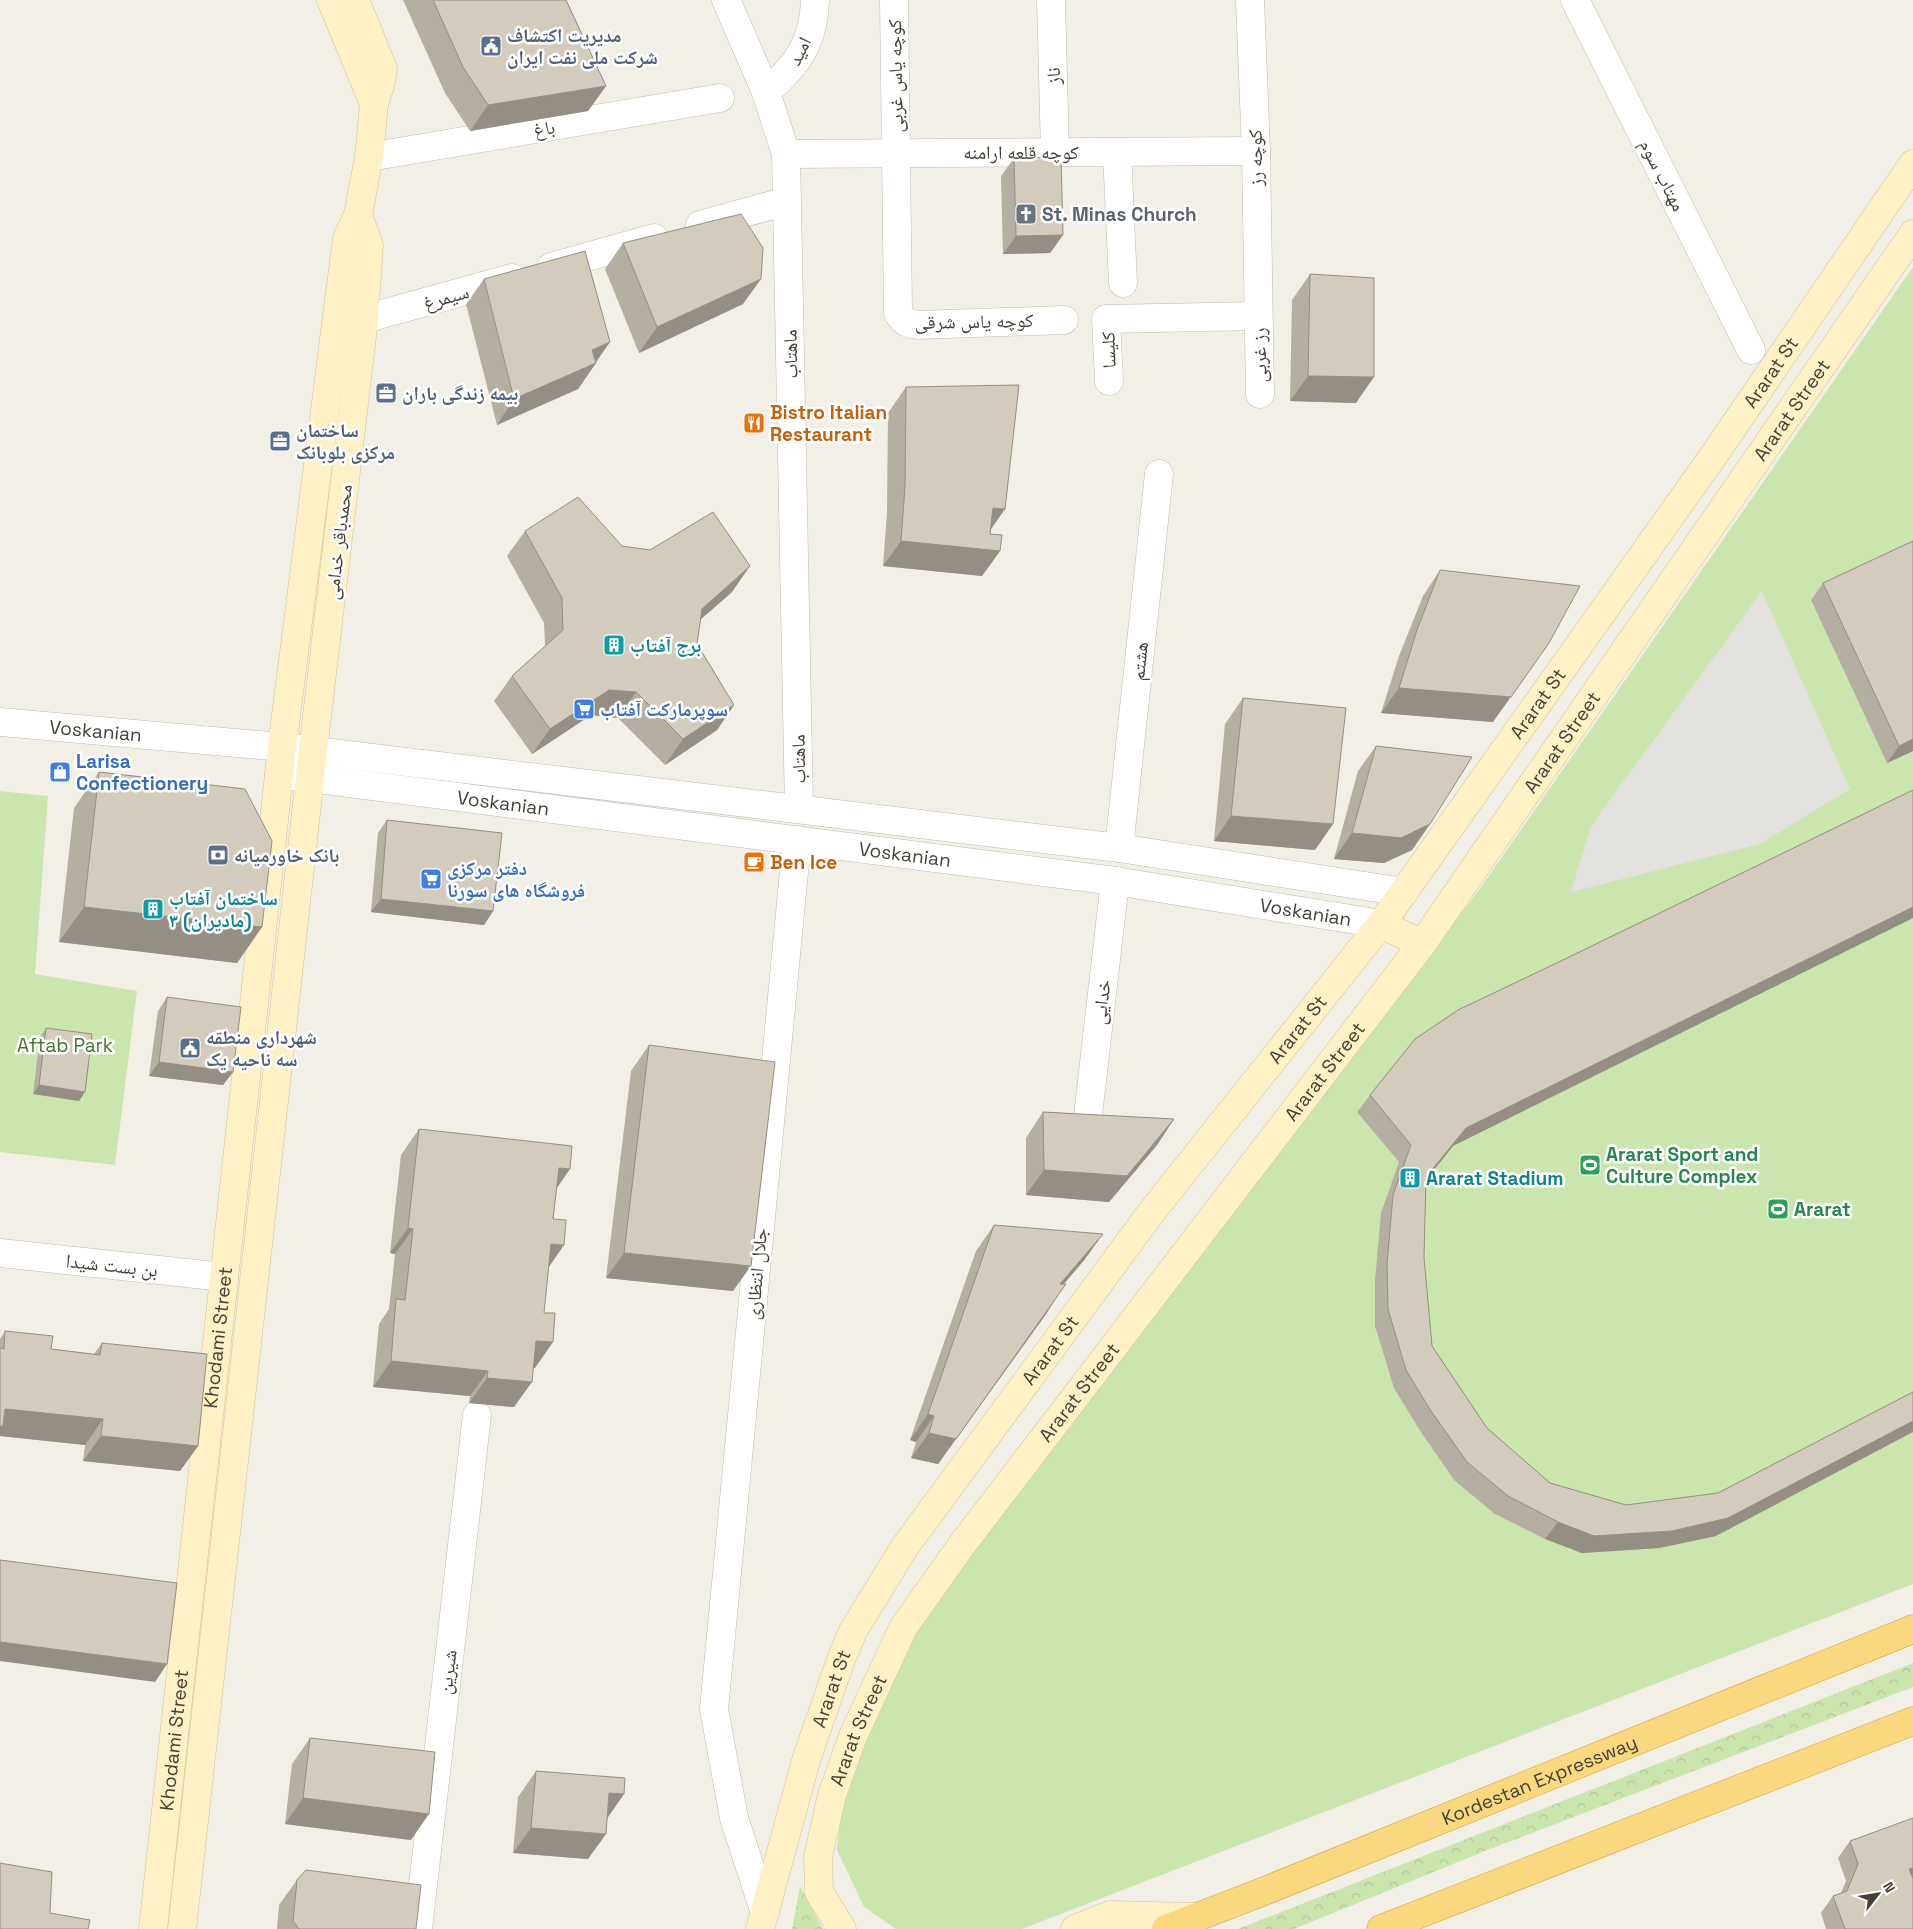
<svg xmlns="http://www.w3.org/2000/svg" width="1913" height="1929" font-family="'Space Grotesk','Noto Naskh Arabic',sans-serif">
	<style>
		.green { fill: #cbe5af }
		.forest { fill: url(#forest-crowns) }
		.parking { fill: #e3e1de }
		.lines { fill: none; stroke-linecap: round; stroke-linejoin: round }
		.minor-casing { stroke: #c0baab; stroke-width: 29 }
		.tertiary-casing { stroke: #c0baab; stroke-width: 29 }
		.secondary-casing { stroke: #d1c397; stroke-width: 29 }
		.trunk-casing { stroke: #d8a33a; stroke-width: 29 }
		.minor { stroke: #fff; stroke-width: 28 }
		.tertiary { stroke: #fff; stroke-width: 28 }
		.secondary { stroke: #fdf1c5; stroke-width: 28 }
		.trunk { stroke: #fad880; stroke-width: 28 }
		.wall { fill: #b5afa1 }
		.shaded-wall { fill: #948e83 }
		.building { fill: #d3cbbb; stroke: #948e83 }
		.labels { text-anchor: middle; stroke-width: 5; stroke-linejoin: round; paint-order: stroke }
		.service-label { font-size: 19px; font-weight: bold; fill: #4e5e75; stroke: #fff; text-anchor: start }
		.street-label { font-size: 19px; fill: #443f35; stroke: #fff }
		.worship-label { font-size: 19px; font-weight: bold; fill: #5b616d; stroke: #fff; text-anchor: start }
		.food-label { font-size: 19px; font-weight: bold; fill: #c56008; stroke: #fff; text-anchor: start }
		.culture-label { font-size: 19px; font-weight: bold; fill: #0d838f; stroke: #fff; text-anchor: start }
		.shop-label { font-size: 19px; font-weight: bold; fill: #366cbe; stroke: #fff; text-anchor: start }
		.park-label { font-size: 19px; fill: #44742b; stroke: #fff }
		.leisure-label { font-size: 19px; font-weight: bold; fill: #27864d; stroke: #fff; text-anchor: start }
	</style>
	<defs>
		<pattern id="forest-crowns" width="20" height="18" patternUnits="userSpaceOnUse" patternTransform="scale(1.25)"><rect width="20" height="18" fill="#cbe5af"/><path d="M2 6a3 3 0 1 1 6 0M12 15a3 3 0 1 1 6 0" fill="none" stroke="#b0c697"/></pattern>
	</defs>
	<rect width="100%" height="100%" fill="#f2efe6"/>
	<g class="green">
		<path d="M1913,267V1584L1022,1929H896L864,1907L837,1850L844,1787L914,1636L1053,1440L1479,890Z"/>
		<path d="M0,791L48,796L35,974L137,991L115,1165L0,1152Z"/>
	</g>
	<g class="forest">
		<path d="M1913,1663V1687L1490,1849L1294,1929H1238Z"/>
		<path d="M800,1886L823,1929H792Z"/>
	</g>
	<path class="parking" d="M1762,591L1850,789L1760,844L1571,892L1591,826Z"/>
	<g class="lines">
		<g class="minor-casing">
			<g id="minor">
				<path d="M894,0L898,313C904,323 909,324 919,325L1064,320"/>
				<path d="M1051,0L1055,152"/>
				<path d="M1250,0L1256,151L1260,394"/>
				<path d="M1575,0L1751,350"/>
				<path d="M766,92C797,66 814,42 815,0"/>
				<path d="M1117,152L1123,283"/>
				<path d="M786,154L1256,151"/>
				<path d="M369,157L720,98"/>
				<path d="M700,225L787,201"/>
				<path d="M551,267L654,238"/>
				<path d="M364,319L512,278"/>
				<path d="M1109,381L1106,319L1258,316"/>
				<path d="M1119,848L1159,474"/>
				<path d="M1087,1124L1115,881"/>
				<path d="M0,1253L224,1277"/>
				<path d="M418,1929L477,1415"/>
			</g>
		</g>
		<g class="tertiary-casing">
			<g id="tertiary">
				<path d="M726,0L766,92L786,154L799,809"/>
				<path id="s1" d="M0,722L282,747L1119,848L1404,892"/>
				<path id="s2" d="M279,774L1115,881L1381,924"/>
				<path d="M765,1913L734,1818L714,1709L797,840"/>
			</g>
		</g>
		<g class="secondary-casing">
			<g id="secondary">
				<path d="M331,0L374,104"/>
				<path d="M1381,924L1422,944"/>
				<path id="s3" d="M153,1929L282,747L347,238L358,215L369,157L374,104L381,82L383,69L355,0"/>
				<path d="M182,1929L313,750L364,319L369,245L358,215"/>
				<path id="s4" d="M760,1929L807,1757L842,1657L853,1631L904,1548L1150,1214L1381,924L1714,455L1913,164"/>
				<path id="s5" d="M842,1929L819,1892L818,1857L832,1795L853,1736L903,1628L961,1546L1422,944L1913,234"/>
				<path d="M1075,1929L1110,1915L1195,1917"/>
			</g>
		</g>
		<g class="trunk-casing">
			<g id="trunk">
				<path id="s6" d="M1166,1929L1257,1894L1913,1629"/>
				<path d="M1381,1929L1913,1721"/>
			</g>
		</g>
		<use href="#minor" class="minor"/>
		<use href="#tertiary" class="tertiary"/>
		<use href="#secondary" class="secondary"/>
		<use href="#trunk" class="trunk"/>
	</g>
	<g class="wall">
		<path d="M403,0H566L606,86L588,111L470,131L445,93Z"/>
		<path d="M1014,158L1063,235L1050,253L1003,254L1001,176Z"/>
		<path d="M623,243L743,304L639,353L605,269Z"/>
		<path d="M1310,274L1356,403L1290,401L1292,300Z"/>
		<path d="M484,279L610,342L578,389L497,425L466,304Z"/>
		<path d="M906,387L991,530L990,534L1000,551L982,576L883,566L887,512L888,413Z"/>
		<path d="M525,531L622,546L732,592L700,620L697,644L734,705L717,730L665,765L618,718L591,715L532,754L494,701L512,676L545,646L544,623L507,556Z"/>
		<path d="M1440,570L1493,722L1381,713L1399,656L1423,596Z"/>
		<path d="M1823,583L1913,751L1887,763L1811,600Z"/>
		<path d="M1243,698L1315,850L1214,841L1225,724Z"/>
		<path d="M1376,746L1430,824L1412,850L1384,863L1334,859L1358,771Z"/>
		<path d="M99,772L262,927L237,963L59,942L74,808Z"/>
		<path d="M387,820L493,911L484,925L371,912L378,833Z"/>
		<path d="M167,997L233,1072L223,1085L149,1076L158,1011Z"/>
		<path d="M46,1028L79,1101L33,1094L40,1037Z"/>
		<path d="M649,1045L733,1291L606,1278L631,1071Z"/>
		<path d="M1370,1095L1453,1146L1426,1180L1424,1257L1432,1346L1487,1428L1550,1483L1716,1536L1659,1548L1582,1553L1545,1539L1495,1514L1454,1480L1419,1429L1394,1388L1375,1326V1281L1381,1213L1399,1162L1357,1112Z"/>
		<path d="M1043,1112L1174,1119L1157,1145L1109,1202L1026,1195V1138Z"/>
		<path d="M419,1129L556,1189L549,1266L535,1368H533L514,1407L469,1403L470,1396L373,1387L379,1324L389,1309L395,1254L390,1253L401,1155Z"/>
		<path d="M994,1225L1085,1259L1064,1284L1049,1310L938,1464L911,1458L916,1442L910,1440L976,1251Z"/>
		<path d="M5,1331L51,1349L94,1354L102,1343L198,1446L180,1471L83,1461L85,1445L0,1436V1339Z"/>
		<path d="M310,1738L411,1840L285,1824L292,1764Z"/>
		<path d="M536,1771L624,1794L607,1818L588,1859L513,1853L518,1797Z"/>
		<path d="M1850,1841L1913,1929H1826L1821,1913L1833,1896L1841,1893L1846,1881L1838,1858Z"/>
		<path d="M297,1880L416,1929H277L279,1905Z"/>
	</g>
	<g class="shaded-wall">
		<path d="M606,86L588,111L470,131L488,105Z"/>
		<path d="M1063,235L1050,253L1003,254L1016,236Z"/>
		<path d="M761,279L743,304L639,353L657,327Z"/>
		<path d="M610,342L594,364L596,363L578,389L497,425L514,399L592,350Z"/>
		<path d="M1308,376L1374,377L1356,403L1290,401Z"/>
		<path d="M993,508L1005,509L987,535Z"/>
		<path d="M901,541L1000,551L982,576L883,566Z"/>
		<path d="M750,566L732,592L684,634L702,609Z"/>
		<path d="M1549,643L1493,722L1381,713L1399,688Z"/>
		<path d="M609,690L636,692L618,718L591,715L532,754L550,729Z"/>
		<path d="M734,705L717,730L665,765L683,739Z"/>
		<path d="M1913,739V751L1887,763L1899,746Z"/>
		<path d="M1231,816L1333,824L1315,850L1214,841Z"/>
		<path d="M1430,824L1412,850L1384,863L1334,859L1352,833Z"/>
		<path d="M381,899L493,911L484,925L371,912Z"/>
		<path d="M84,907L262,927L237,963L59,942Z"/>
		<path d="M1913,907V918L1453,1146L1414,1195L1426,1177L1466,1128Z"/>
		<path d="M159,1062L233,1072L223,1085L149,1076Z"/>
		<path d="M39,1085L85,1092L79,1101L33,1094Z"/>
		<path d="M1174,1119L1157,1145L1109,1202L1026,1195L1044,1170Z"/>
		<path d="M559,1168L570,1169L552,1195Z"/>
		<path d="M408,1228L413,1229L395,1254L390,1253Z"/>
		<path d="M1103,1234L1085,1259L1042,1309L1060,1284Z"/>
		<path d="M551,1244L564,1245L546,1271Z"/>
		<path d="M624,1253L751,1266L733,1291L606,1278Z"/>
		<path d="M1049,1310L938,1464L911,1458L929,1433Z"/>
		<path d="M536,1341L553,1342L535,1368L518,1366Z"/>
		<path d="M391,1361L488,1371L470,1396L373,1387Z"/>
		<path d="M487,1378L532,1382L514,1407L469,1403Z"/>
		<path d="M5,1409L103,1419L85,1445L0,1436V1417Z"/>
		<path d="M928,1414L934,1416L916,1442L910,1440Z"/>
		<path d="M1913,1421V1432L1716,1536L1659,1548L1582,1553L1545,1539L1558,1522L1672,1531Z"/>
		<path d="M101,1436L198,1446L180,1471L83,1461Z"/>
		<path d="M0,1642L167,1664L155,1682L0,1661Z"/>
		<path d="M609,1793L624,1794L606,1820Z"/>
		<path d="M303,1798L429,1814L411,1840L285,1824Z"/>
		<path d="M531,1828L606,1834L588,1859L513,1853Z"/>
		<path d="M1913,1868V1881L1909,1869Z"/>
	</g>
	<g class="building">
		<path d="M433,0H566L606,86L488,105L463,67Z"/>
		<path d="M1061,157L1063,235L1016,236L1014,158Z"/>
		<path d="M741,214L763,248L761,279L657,327L623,243Z"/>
		<path d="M585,251L610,342L592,350L596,363L514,399L484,279Z"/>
		<path d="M1310,274L1374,278V377L1308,376Z"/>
		<path d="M1019,385L1005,509L993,508L990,534L1002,535L1000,551L901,541L905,487L906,387Z"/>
		<path d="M578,497L622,546L650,550L713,512L750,566L702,609L697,644L734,705L683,739L636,692L609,690L550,729L512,676L563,630L562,598L525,531Z"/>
		<path d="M1913,541V739L1899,746L1823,583Z"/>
		<path d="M1440,570L1580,586L1549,643L1511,697L1399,688L1417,630Z"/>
		<path d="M1243,698L1346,708L1333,824L1231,816Z"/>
		<path d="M1376,746L1472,757L1430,824L1401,838L1352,833Z"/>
		<path d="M99,772L245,789L272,841L262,927L84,907Z"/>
		<path d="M1913,790V907L1466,1128L1426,1177L1424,1257L1432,1346L1487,1428L1550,1483L1626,1505L1718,1493L1913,1392V1421L1728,1518L1672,1531L1594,1536L1558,1522L1508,1496L1467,1462L1431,1411L1406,1370L1388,1309L1387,1264L1393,1195L1411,1145L1370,1095L1415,1039L1458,1010L1565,959Z"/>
		<path d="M387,820L502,833L493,911L381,899Z"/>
		<path d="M167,997L241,1007L233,1072L159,1062Z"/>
		<path d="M46,1028L92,1034L85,1092L39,1085Z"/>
		<path d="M649,1045L775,1062L751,1266L624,1253Z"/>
		<path d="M1043,1112L1174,1119L1127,1176L1044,1170Z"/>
		<path d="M419,1129L572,1146L570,1169L559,1168L553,1219L566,1220L564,1245L551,1244L544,1313H555L553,1342L536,1341L532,1382L487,1378L488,1371L391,1361L396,1299L405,1300L413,1229L408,1228Z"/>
		<path d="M994,1225L1103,1234L1060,1284H1066L956,1439L929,1433L934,1416L928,1414Z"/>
		<path d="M5,1331L53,1336L51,1349L100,1355L102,1343L207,1354L198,1446L101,1436L103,1419L5,1409L3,1426H0V1348L4,1349Z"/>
		<path d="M0,1560L177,1583L167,1664L0,1642Z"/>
		<path d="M310,1738L435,1752L429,1814L303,1798Z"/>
		<path d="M536,1771L625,1778L624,1794L609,1793L606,1834L531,1828Z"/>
		<path d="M1913,1818V1868L1909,1869L1913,1879V1929H1845L1833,1896L1847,1891L1858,1864L1850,1841Z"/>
		<path d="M0,1863L52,1872L50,1913L90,1920L88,1929H0Z"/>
		<path d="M306,1870L421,1885L416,1929H299L293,1921L297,1880Z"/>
	</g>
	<defs>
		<g id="civic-square" transform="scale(1.125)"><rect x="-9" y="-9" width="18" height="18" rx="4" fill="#5c6f8a" stroke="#fff"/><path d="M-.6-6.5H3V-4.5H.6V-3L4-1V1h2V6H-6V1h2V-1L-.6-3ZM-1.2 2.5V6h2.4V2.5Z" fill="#fff"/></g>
		<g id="church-square" transform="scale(1.125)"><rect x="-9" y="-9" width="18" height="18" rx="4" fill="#6b7280" stroke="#fff"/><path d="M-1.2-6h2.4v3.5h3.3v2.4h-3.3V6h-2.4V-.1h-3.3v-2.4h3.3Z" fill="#fff"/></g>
		<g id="office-square" transform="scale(1.125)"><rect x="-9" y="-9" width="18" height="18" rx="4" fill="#5c6f8a" stroke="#fff"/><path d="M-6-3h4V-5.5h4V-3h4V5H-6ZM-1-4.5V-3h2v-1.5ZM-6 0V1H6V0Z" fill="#fff"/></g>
		<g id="restaurant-square" transform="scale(1.125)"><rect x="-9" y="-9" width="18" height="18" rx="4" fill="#e8710a" stroke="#fff"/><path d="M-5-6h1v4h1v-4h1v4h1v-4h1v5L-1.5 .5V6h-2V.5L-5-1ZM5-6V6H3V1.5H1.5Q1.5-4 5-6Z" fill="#fff"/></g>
		<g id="building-square" transform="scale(1.125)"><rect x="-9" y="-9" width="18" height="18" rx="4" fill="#0f9aa8" stroke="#fff"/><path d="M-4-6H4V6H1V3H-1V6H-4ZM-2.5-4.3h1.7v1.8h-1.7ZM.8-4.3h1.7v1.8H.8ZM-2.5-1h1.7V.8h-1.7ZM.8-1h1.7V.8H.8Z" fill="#fff"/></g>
		<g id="supermarket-square" transform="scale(1.125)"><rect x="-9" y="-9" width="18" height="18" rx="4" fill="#3f7fe0" stroke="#fff"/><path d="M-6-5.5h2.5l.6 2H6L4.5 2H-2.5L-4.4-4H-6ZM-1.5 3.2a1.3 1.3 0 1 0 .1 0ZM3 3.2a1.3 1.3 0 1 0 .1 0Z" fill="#fff"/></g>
		<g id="shop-square" transform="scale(1.125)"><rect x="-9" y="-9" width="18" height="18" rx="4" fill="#3f7fe0" stroke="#fff"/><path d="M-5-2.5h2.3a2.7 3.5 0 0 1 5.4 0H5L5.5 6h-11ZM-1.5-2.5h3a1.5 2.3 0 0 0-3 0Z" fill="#fff"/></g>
		<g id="bank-square" transform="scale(1.125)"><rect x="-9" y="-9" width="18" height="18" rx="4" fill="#5c6f8a" stroke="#fff"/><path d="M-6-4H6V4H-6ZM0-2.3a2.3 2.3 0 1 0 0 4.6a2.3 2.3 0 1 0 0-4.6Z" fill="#fff"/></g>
		<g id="cafe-square" transform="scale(1.125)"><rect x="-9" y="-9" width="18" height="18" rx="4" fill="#e8710a" stroke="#fff"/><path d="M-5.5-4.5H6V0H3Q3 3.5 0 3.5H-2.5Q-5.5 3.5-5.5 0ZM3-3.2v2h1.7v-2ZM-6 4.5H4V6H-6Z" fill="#fff"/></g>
		<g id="stadium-square" transform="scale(1.125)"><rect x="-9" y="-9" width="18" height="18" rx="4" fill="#2e9e5b" stroke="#fff"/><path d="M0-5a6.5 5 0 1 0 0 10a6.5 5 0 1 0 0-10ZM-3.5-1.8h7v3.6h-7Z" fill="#fff"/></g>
	</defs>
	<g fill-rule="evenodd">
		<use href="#civic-square" x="491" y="46"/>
		<use href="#church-square" x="1026" y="214"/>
		<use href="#office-square" x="386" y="393"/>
		<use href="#restaurant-square" x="754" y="423"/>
		<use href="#office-square" x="280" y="441"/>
		<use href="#building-square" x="614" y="645"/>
		<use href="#supermarket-square" x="584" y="709"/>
		<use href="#shop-square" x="60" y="772"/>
		<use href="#bank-square" x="218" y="855"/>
		<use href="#cafe-square" x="754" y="862"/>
		<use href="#supermarket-square" x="431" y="879"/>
		<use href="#building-square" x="153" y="909"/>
		<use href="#civic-square" x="190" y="1048"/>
		<use href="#stadium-square" x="1590" y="1165"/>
		<use href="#building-square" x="1410" y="1178"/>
		<use href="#stadium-square" x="1778" y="1209"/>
	</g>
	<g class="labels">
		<g class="service-label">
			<text x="507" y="42">مدیریت اکتشاف<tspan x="507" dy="22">شرکت ملی نفت ایران</tspan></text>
			<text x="402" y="400">بیمه زندگی باران</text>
			<text x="296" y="437">ساختمان<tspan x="296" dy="22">مرکزی بلوبانک</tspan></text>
			<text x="234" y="862">بانک خاورمیانه</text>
			<text x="206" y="1044">شهرداری منطقه<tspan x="206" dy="22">سه ناحیه یک</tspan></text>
		</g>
		<g class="street-label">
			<text transform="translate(799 51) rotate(-63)" y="7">امید</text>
			<text transform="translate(895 76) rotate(-91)" y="7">کوچه یاس غربی</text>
			<text transform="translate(1053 76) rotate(-91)" y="7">ناز</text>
			<text transform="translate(544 128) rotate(-10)" y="7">باغ</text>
			<text x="1021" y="159">کوچه قلعه ارامنه</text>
			<text transform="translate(1255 158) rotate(-91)" y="7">کوچه رز</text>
			<text transform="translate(1663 175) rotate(63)" y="7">مهتاب سوم</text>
			<text transform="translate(446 297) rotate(-16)" y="7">سیمرغ</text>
			<text transform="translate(974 321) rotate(-1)" y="7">کوچه یاس شرقی</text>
			<text transform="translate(1108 350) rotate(-92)" y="7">کلیسا</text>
			<text transform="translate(790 354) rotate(-91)" y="7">ماهتاب</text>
			<text transform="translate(1259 355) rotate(-91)" y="7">رز غربی</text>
			<text dy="7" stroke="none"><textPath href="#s4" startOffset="1871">Ararat St</textPath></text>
			<text dy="7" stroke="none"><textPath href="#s5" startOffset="1832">Ararat Street</textPath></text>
			<text transform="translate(338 542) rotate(-83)" y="7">محمدباقر خدامی</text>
			<text transform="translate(1139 661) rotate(-84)" y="7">هشتم</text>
			<text dy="7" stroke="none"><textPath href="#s4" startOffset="1466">Ararat St</textPath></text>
			<text dy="7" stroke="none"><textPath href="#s1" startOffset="96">Voskanian</textPath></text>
			<text dy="7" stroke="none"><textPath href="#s5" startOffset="1428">Ararat Street</textPath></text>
			<text transform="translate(798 759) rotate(-91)" y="7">ماهتاب</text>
			<text dy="7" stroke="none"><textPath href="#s2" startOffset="226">Voskanian</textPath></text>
			<text dy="7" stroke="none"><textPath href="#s2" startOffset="631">Voskanian</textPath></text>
			<text dy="7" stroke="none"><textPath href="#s2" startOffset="1036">Voskanian</textPath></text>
			<text transform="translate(1101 1002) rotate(-83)" y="7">خدایی</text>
			<text dy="7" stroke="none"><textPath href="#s4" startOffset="1061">Ararat St</textPath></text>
			<text dy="7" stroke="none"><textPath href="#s5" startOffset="1022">Ararat Street</textPath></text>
			<text transform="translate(112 1265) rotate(6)" y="7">بن بست شیدا</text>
			<text transform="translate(756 1274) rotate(-85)" y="7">جلال انتظاری</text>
			<text dy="7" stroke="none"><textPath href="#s3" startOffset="595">Khodami Street</textPath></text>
			<text dy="7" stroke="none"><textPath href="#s4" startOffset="656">Ararat St</textPath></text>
			<text dy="7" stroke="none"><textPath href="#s5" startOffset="618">Ararat Street</textPath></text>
			<text transform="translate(447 1672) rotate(-83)" y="7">شیرین</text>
			<text dy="7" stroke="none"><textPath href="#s4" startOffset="251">Ararat St</textPath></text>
			<text dy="7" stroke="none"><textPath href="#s5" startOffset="212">Ararat Street</textPath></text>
			<text dy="7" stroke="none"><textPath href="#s3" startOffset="190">Khodami Street</textPath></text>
			<text dy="7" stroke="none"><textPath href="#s6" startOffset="402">Kordestan Expressway</textPath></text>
		</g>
		<g class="worship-label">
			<text x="1042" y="221">St. Minas Church</text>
		</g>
		<g class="food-label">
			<text x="770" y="419">Bistro Italian<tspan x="770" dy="22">Restaurant</tspan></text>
			<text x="770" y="869">Ben Ice</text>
		</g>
		<g class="culture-label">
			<text x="630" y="652">برج آفتاب</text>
			<text x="169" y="905">ساختمان آفتاب<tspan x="169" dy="22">۳ (مادیران)</tspan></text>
			<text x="1426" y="1185">Ararat Stadium</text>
		</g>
		<g class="shop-label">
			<text x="600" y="716">سوپرمارکت آفتاب</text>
			<text x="76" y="768">Larisa<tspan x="76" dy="22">Confectionery</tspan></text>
			<text x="447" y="875">دفتر مرکزی<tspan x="447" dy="22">فروشگاه های سورنا</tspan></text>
		</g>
		<g class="park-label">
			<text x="65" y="1052">Aftab Park</text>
		</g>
		<g class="leisure-label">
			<text x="1606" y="1161">Ararat Sport and<tspan x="1606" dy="22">Culture Complex</tspan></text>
			<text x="1794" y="1216">Ararat</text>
		</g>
	</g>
	<g transform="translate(1878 1894) rotate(59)" stroke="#ffffff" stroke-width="4" paint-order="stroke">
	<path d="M0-4L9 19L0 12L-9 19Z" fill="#443f35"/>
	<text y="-8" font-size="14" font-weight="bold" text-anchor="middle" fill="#443f35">N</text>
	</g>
</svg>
